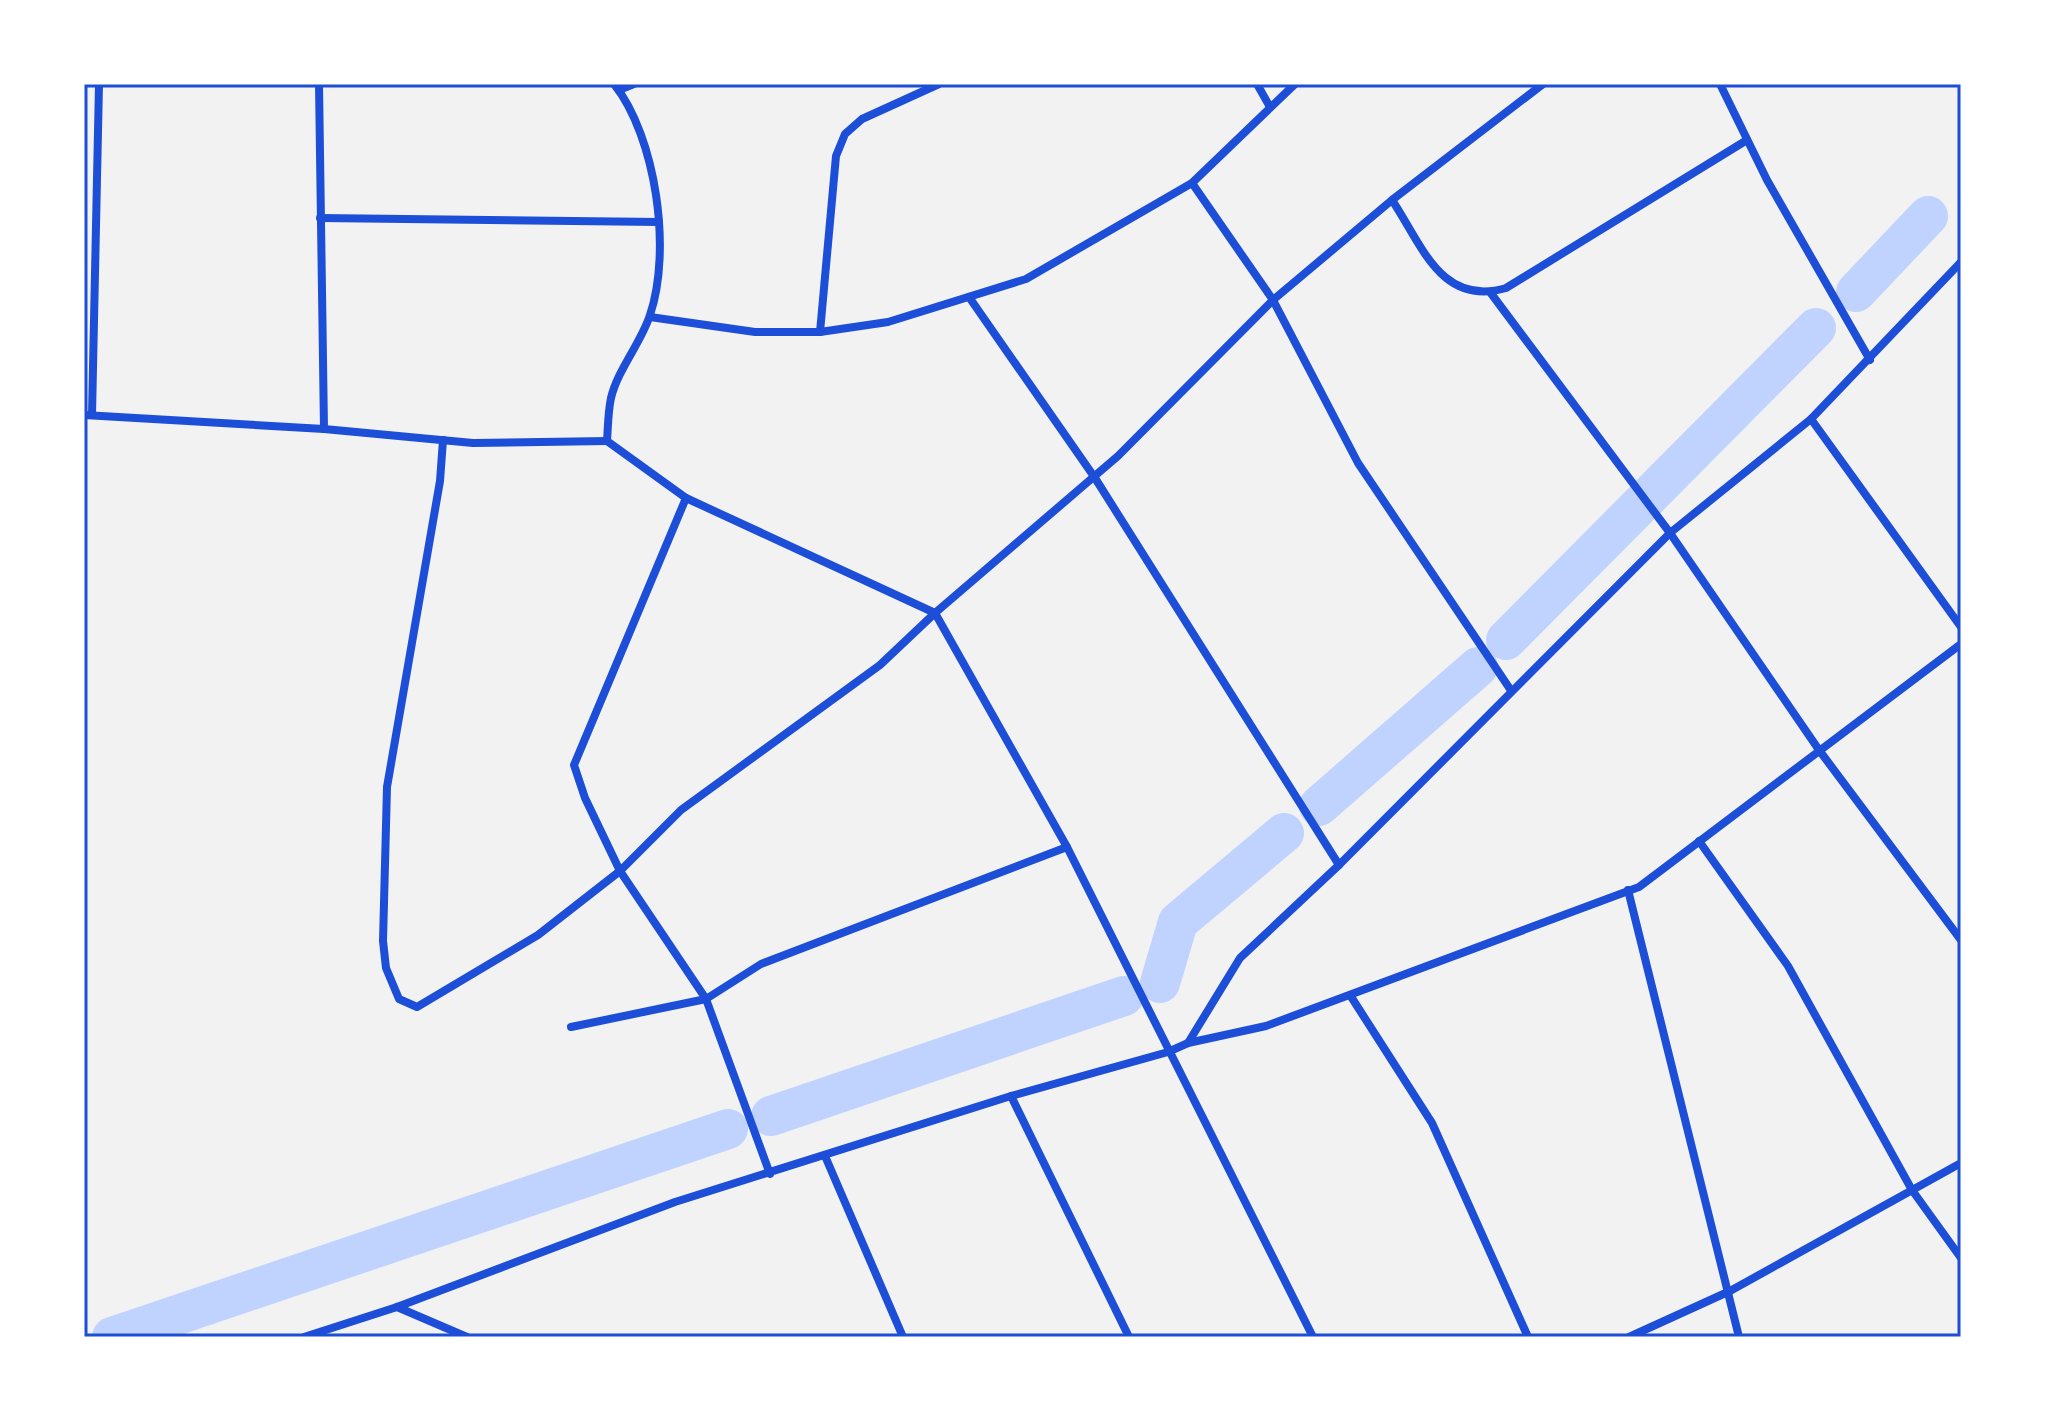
<svg xmlns="http://www.w3.org/2000/svg" width="2045" height="1421" font-family="'Archivo Narrow',sans-serif">
	<style>
		.lines { fill: none; stroke-linecap: round; stroke-linejoin: round }
		.canal { stroke: #bfd3fe; stroke-width: 40 }
		.minor { stroke: #1d4ed8; stroke-width: 8 }
		.neatline { fill: none; stroke: #1d4ed8; stroke-width: 3 }
	</style>
	<rect width="100%" height="100%" fill="#f2f2f2"/>
	<g class="lines">
		<g class="canal">
			<path d="M1856,292L1928,216"/>
			<path d="M1506,640L1816,328"/>
			<path d="M1319,806L1478,667"/>
			<path d="M1160,983L1178,922L1284,833"/>
			<path d="M771,1116L1124,996"/>
			<path d="M112,1337L728,1129"/>
		</g>
		<g class="minor">
			<path d="M319,84L324,429"/>
			<path d="M614,84C656,137 672,250 650,315C641,343 618,369 611,398C608,412 608,427 607,441L686,498L935,613L1067,847L1313,1337"/>
			<path d="M1257,84L1270,107"/>
			<path d="M1720,84L1767,180L1870,360"/>
			<path d="M619,90L634,84"/>
			<path d="M1192,183L1273,300L1358,463L1510,689"/>
			<path d="M1392,200C1422,245 1441,307 1506,288L1747,140"/>
			<path d="M320,218L659,222"/>
			<path d="M1490,292L1670,533L1819,750L1961,940"/>
			<path d="M969,297L1095,478L1339,865"/>
			<path d="M650,317L755,332H820L888,322L1026,279L1192,183L1295,84"/>
			<path d="M820,332L836,156L845,134L862,119L939,84"/>
			<path d="M84,415L324,429L473,443L607,441"/>
			<path d="M92,415L99,84"/>
			<path d="M1811,419L1961,627"/>
			<path d="M443,440L440,481L387,787L383,941L386,968L399,999L417,1007L538,935L620,871L681,810L880,665L935,613L1118,456L1273,300L1392,200L1543,84"/>
			<path d="M686,498L574,765L585,798L620,871L706,999L770,1174"/>
			<path d="M1699,841L1788,966L1912,1190L1961,1258"/>
			<path d="M1628,890L1739,1337"/>
			<path d="M1350,995L1432,1123L1528,1337"/>
			<path d="M571,1027L706,999L761,964L1067,847"/>
			<path d="M1188,1043L1240,958L1339,865L1670,533L1811,419L1961,262"/>
			<path d="M1011,1096L1129,1337"/>
			<path d="M825,1156L903,1337"/>
			<path d="M397,1307L467,1337"/>
			<path d="M304,1337L397,1307L675,1202L1011,1096L1168,1052L1188,1043L1266,1026L1639,887L1961,644"/>
			<path d="M1629,1337L1730,1291L1961,1163"/>
		</g>
	</g>
	<rect width="2045" height="1421" fill="none" stroke="#ffffff" stroke-width="172"/>
	<rect x="86" y="86" width="1873" height="1249" class="neatline"/>
</svg>
